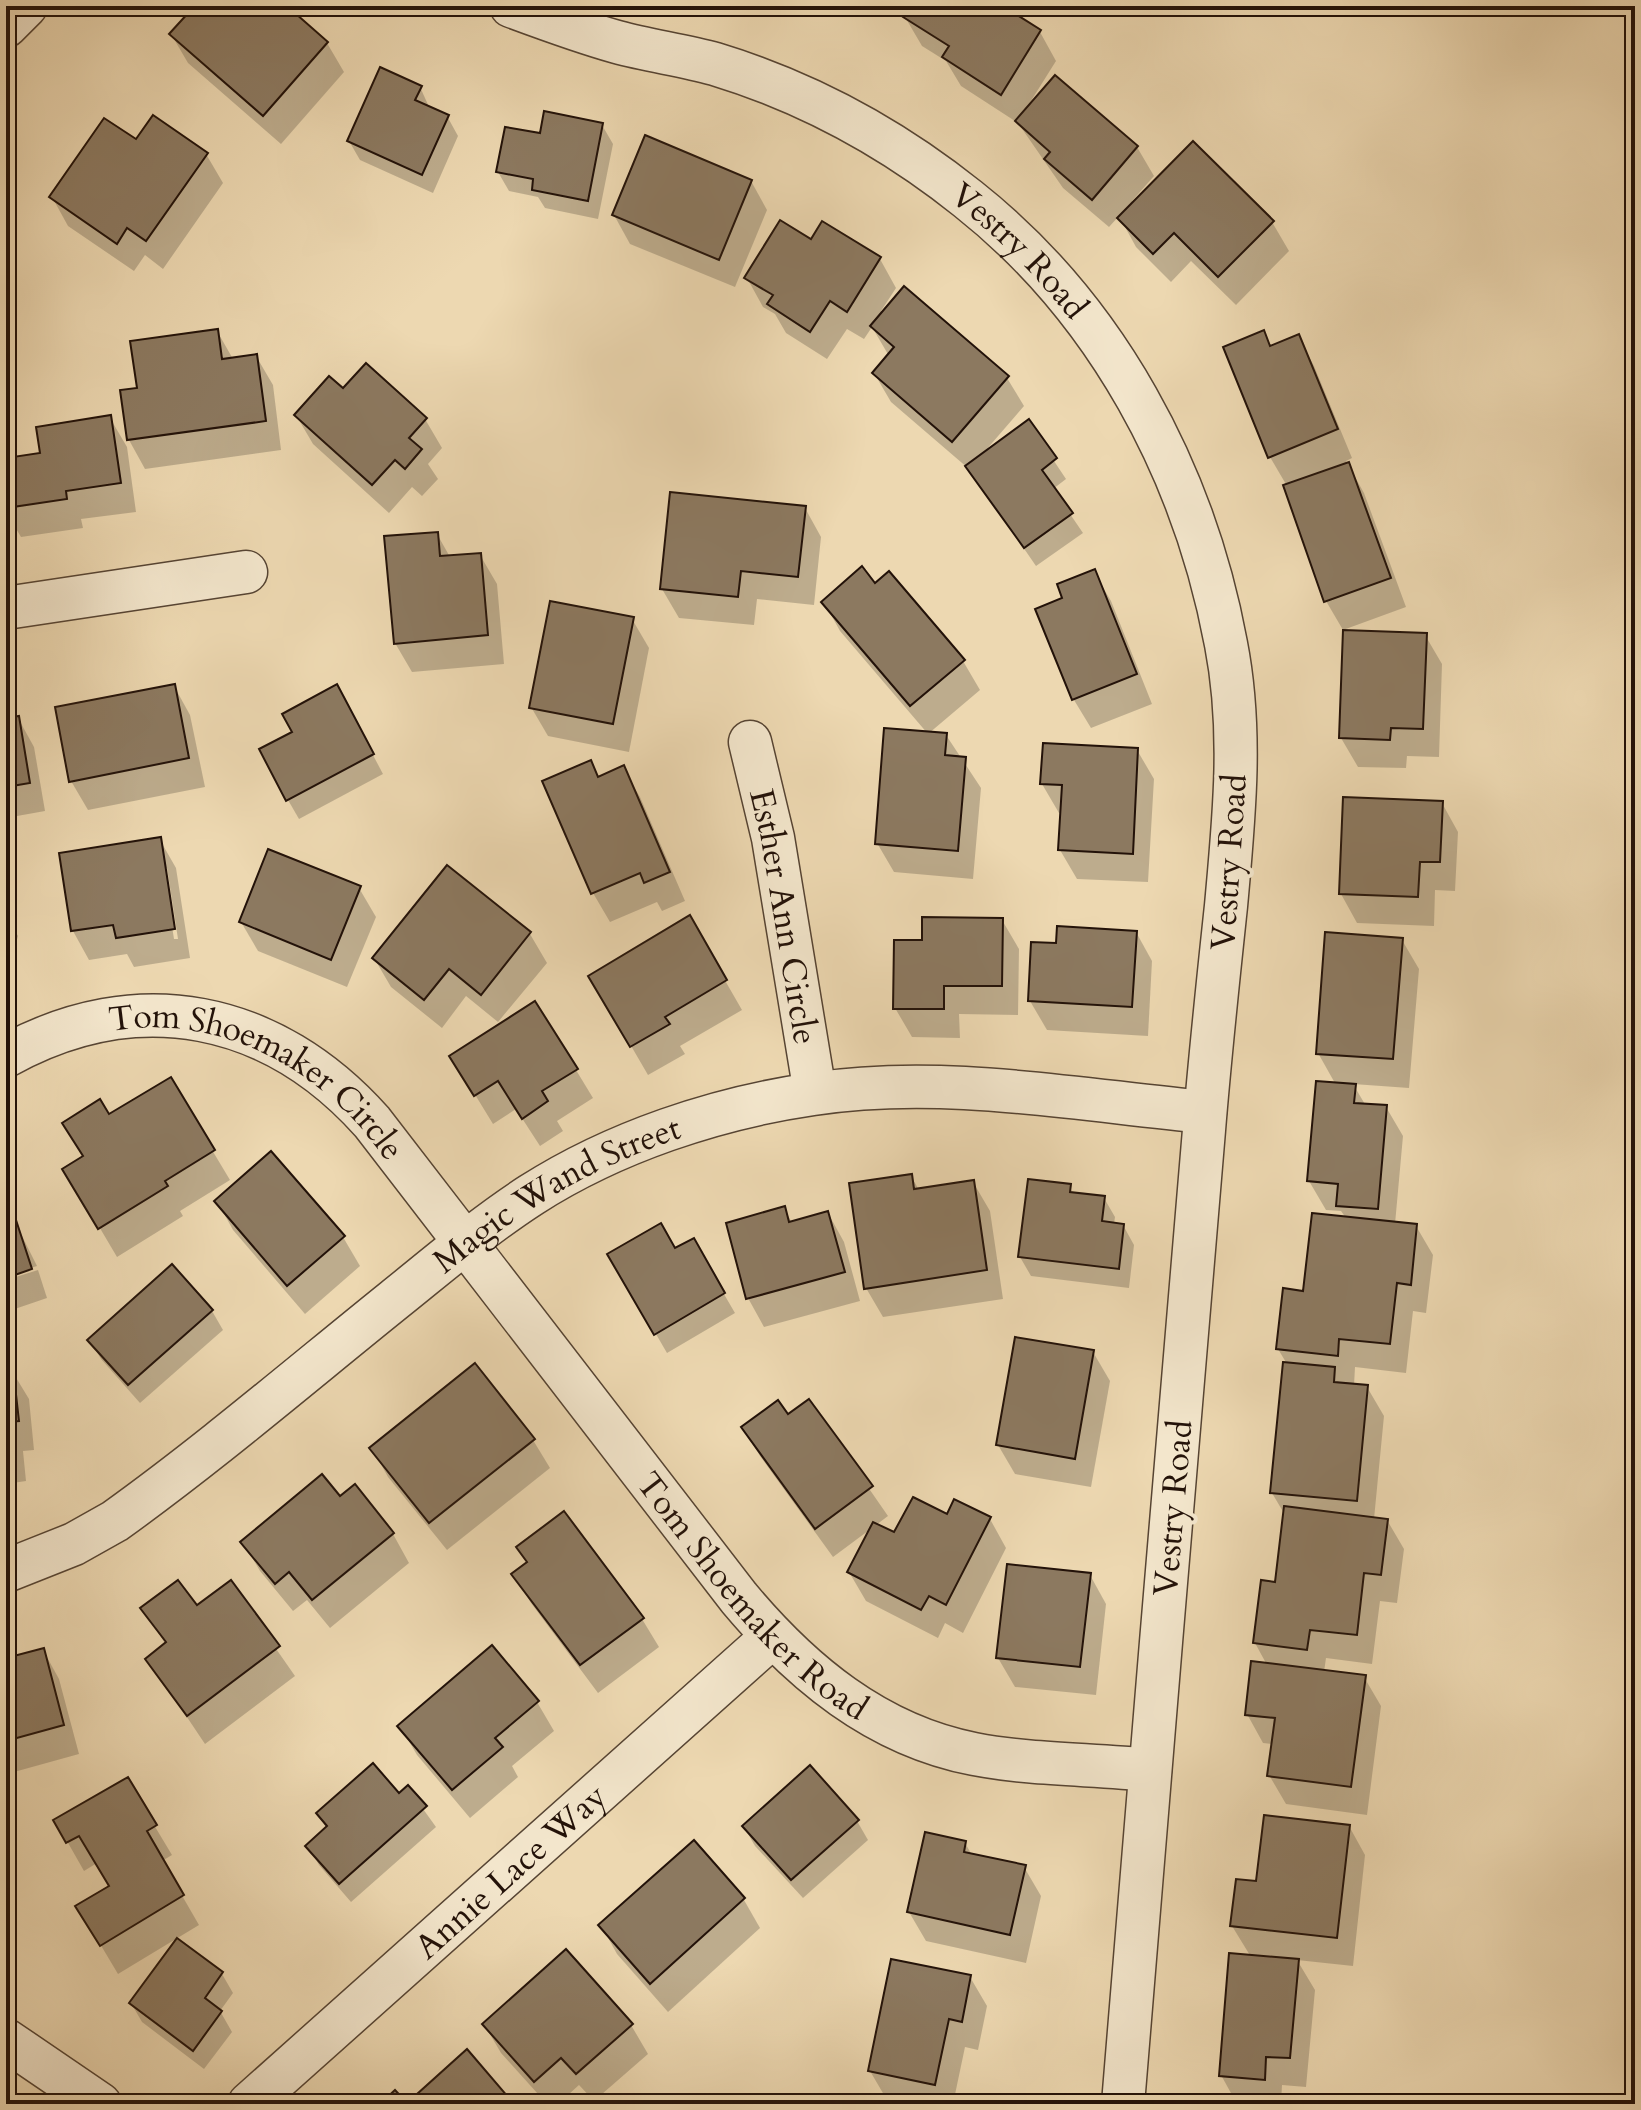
<svg xmlns="http://www.w3.org/2000/svg" width="1641" height="2110" font-family="Cardo,serif">
	<style>
		.shadow { fill: #0003; fill-rule: evenodd }
		.building { fill: #8c7960; stroke: #231209; stroke-width: 2 }
		.lines { fill: none; stroke-linecap: round; stroke-linejoin: round }
		.minor-casing { stroke: #564433; stroke-width: 45 }
		.minor { stroke: #f3e6cc; stroke-width: 42 }
		.labels { text-anchor: middle; stroke-width: 8; stroke-linejoin: round; paint-order: stroke }
		.street-label { font-size: 34px; fill: #231209; stroke: #f3e6cc }
	</style>
	<rect width="100%" height="100%" fill="#edd8b1"/>
	<filter id="stains"><feTurbulence type="fractalNoise" baseFrequency=".0025" numOctaves="4"/><feColorMatrix values="0 0 0 0 .2 0 0 0 0 .09 0 0 0 0 .02 0 0 0 .5 -.17"/></filter>
	<radialGradient id="worn" r=".72"><stop offset=".6" stop-color="#630" stop-opacity="0"/><stop offset="1" stop-color="#630" stop-opacity=".3"/></radialGradient>
	<g class="shadow">
		<path d="M180,6H284L327,43L344,72L281,144L188,63L171,34L187,17Z"/>
		<path d="M912,6H1016L1011,14L1040,32L1056,61L1029,104L1137,147L1154,176L1132,201L1134,203L1272,222L1289,251L1236,305L1191,261L1171,282L1136,247L1119,216L1109,227L1063,188L1018,123L961,86L946,61L922,46L905,17Z"/>
		<path d="M420,87L430,109L447,116L458,136L433,193L360,160L349,141Z"/>
		<path d="M602,125L613,144L598,219L545,208L538,197L509,191L498,172L541,136Z"/>
		<path d="M136,142L206,154L223,183L163,269L145,255L134,271L68,226L52,197Z"/>
		<path d="M751,181L767,210L735,287L630,244L614,215Z"/>
		<path d="M812,242L880,259L896,288L881,311L1007,378L1024,406L986,450L1028,422L1066,479L1053,489L1083,533L1036,566L969,469L891,402L874,373L889,356L872,327L864,339L847,329L827,359L786,333L775,314L763,307L747,278Z"/>
		<path d="M217,331L233,359L256,356L273,385L281,450L145,469L129,440L139,390Z"/>
		<path d="M1263,332L1272,347L1298,337L1314,366L1352,458L1346,461L1364,493L1406,607L1343,630L1326,601L1287,486L1270,457Z"/>
		<path d="M343,391L425,419L442,448L428,464L438,479L422,496L412,487L389,513L313,444L296,415Z"/>
		<path d="M110,418L127,447L136,512L81,519L83,528L21,537L6,512V460L42,454Z"/>
		<path d="M805,508L821,537L814,605L757,599L754,625L679,618L662,589Z"/>
		<path d="M437,534L450,557L480,555L497,584L504,664L412,672L395,643Z"/>
		<path d="M1094,572L1111,601L1152,704L1091,728L1074,700L1038,610L1065,599Z"/>
		<path d="M875,585L963,661L980,690L928,734L946,735L981,788L973,879L894,872L877,843L928,734L840,631L824,602Z"/>
		<path d="M632,619L649,648L629,752L548,736L531,707Z"/>
		<path d="M1425,635L1442,664L1439,757L1407,756L1406,768L1358,767L1341,738Z"/>
		<path d="M174,686L190,715L205,787L88,810L71,781Z"/>
		<path d="M347,706L383,774L299,819L288,800Z"/>
		<path d="M18,718L34,747L45,811L6,818V720Z"/>
		<path d="M1137,750L1154,779L1148,882L1077,879L1060,850L1063,813H1059L1042,784Z"/>
		<path d="M590,762L600,779L623,768L640,797L685,901L662,911L657,902L610,922L593,893L545,782Z"/>
		<path d="M1442,803L1458,832L1455,891L1435,890L1434,926L1357,923L1341,894Z"/>
		<path d="M160,840L176,868L190,958L134,967L127,954L89,960L73,931ZM163,868H167L178,939H174Z"/>
		<path d="M447,868L530,934L547,963L498,1022L466,996L442,1028L391,987L374,958Z"/>
		<path d="M359,888L376,917L347,987L258,951L241,922Z"/>
		<path d="M6,915L18,936L6,976Z"/>
		<path d="M689,918L742,1010L680,1046L685,1054L648,1075L591,977Z"/>
		<path d="M1002,920L1019,949L1018,1015L959,1014L960,1038L912,1037L895,1008L924,942Z"/>
		<path d="M1136,932L1152,961L1148,1036L1047,1030L1030,1001L1058,945Z"/>
		<path d="M1402,940L1419,969L1409,1088L1353,1084L1366,1106L1386,1107L1403,1136L1395,1224L1416,1226L1433,1255L1426,1313L1413,1311L1406,1373L1355,1367L1354,1386L1367,1387L1384,1416L1374,1519L1387,1520L1404,1549L1397,1603L1380,1601L1372,1664L1326,1658L1324,1672L1364,1677L1381,1706L1367,1815L1286,1804L1269,1775L1273,1744L1263,1743L1247,1714L1267,1665L1255,1643L1276,1584L1285,1515L1272,1493L1287,1364L1278,1349L1346,1218L1341,1211L1326,1210L1309,1181L1336,1085L1318,1053Z"/>
		<path d="M452,1057L576,1070L593,1098L557,1121L563,1131L540,1146L516,1109L493,1124Z"/>
		<path d="M170,1080L230,1180L180,1211L183,1216L117,1257L65,1169L85,1157L108,1117Z"/>
		<path d="M911,1176L919,1190L973,1182L990,1211L1003,1299L883,1317L866,1288Z"/>
		<path d="M1069,1186L1074,1195L1104,1198L1115,1217L1114,1224L1123,1225L1134,1245L1129,1288L1031,1276L1020,1257Z"/>
		<path d="M217,1201L343,1237L360,1266L305,1314L233,1230Z"/>
		<path d="M784,1208L792,1223L828,1213L844,1242L860,1301L764,1327L748,1298Z"/>
		<path d="M15,1222L37,1266L6,1276V1225Z"/>
		<path d="M693,1241L735,1313L667,1353L610,1255L675,1251Z"/>
		<path d="M38,1270L47,1298L6,1312V1280Z"/>
		<path d="M212,1311L223,1330L140,1403L101,1359L90,1340Z"/>
		<path d="M1093,1352L1110,1381L1091,1487L1015,1474L998,1445Z"/>
		<path d="M6,1371H12L29,1399L34,1450L23,1451L26,1481L6,1484Z"/>
		<path d="M809,1402L888,1516L876,1525L895,1535L948,1517L990,1519L1006,1548L963,1633L945,1623L938,1638L866,1601L849,1572L872,1528L833,1557L760,1456L743,1428L788,1417Z"/>
		<path d="M533,1440L550,1468L447,1550L388,1477L372,1448Z"/>
		<path d="M339,1499L393,1534L409,1563L330,1628L307,1600L293,1611L260,1571L243,1542Z"/>
		<path d="M519,1548L642,1619L659,1647L598,1693L531,1603L514,1575L528,1564Z"/>
		<path d="M1090,1575L1106,1604L1096,1695L1015,1687L998,1658Z"/>
		<path d="M230,1583L295,1676L205,1744L148,1659L166,1645L143,1608H196Z"/>
		<path d="M43,1650L59,1679L79,1754L14,1772L6,1758V1660Z"/>
		<path d="M537,1702L554,1731L512,1766L518,1777L470,1818L417,1755L400,1726Z"/>
		<path d="M127,1780L172,1855L162,1861L199,1925L118,1974L78,1907L111,1887L97,1863L84,1871L55,1820Z"/>
		<path d="M408,1788L436,1827L351,1902L319,1865L308,1846L327,1829L318,1814L399,1796Z"/>
		<path d="M857,1821L868,1840L803,1898L755,1846L744,1827Z"/>
		<path d="M1349,1826L1365,1855L1353,1966L1297,1960L1315,1990L1306,2087L1282,2085L1281,2104H1237L1221,2075L1251,1957L1232,1926L1258,1883Z"/>
		<path d="M694,1843L744,1900L760,1928L668,2012L617,1954L601,1925Z"/>
		<path d="M965,1843L972,1855L1024,1867L1041,1896L1026,1963L926,1941L909,1912Z"/>
		<path d="M178,1941L222,1974L233,1993L220,2011L232,2032L204,2069L142,2022L131,2003Z"/>
		<path d="M970,1977L987,2006L978,2050L965,2047L953,2104H908L887,2100L870,2071Z"/>
		<path d="M484,2024L631,2025L648,2054L594,2101L579,2085L558,2104H547L501,2053Z"/>
	</g>
	<g class="building">
		<path d="M184,6H287L328,42L263,116L169,34L190,11Z"/>
		<path d="M910,6H1003L1041,30L1001,95L942,57L949,46L903,17Z"/>
		<path d="M380,67L422,86L415,100L449,115L422,175L347,141Z"/>
		<path d="M1055,75L1138,146L1092,200L1044,159L1050,152L1015,121Z"/>
		<path d="M544,111L603,123L588,201L532,190L533,179L496,172L505,127L540,133Z"/>
		<path d="M153,115L208,153L146,241L127,228L117,244L49,197L104,118L136,139Z"/>
		<path d="M645,135L752,180L719,260L612,215Z"/>
		<path d="M1193,141L1274,221L1218,277L1174,233L1153,254L1117,218Z"/>
		<path d="M780,220L811,239L822,221L881,257L847,312L830,301L810,332L767,304L773,295L744,278Z"/>
		<path d="M904,286L1009,376L952,442L872,373L894,347L870,326Z"/>
		<path d="M218,329L222,359L257,354L266,421L127,440L120,390L137,388L130,341Z"/>
		<path d="M1264,330L1270,346L1299,334L1338,429L1268,458L1223,347Z"/>
		<path d="M366,363L427,418L409,438L422,449L405,469L395,460L372,485L294,415L329,376L343,388Z"/>
		<path d="M111,415L121,483L66,491L67,499L6,508V458L40,453L36,427Z"/>
		<path d="M1029,419L1057,458L1042,470L1073,513L1024,548L965,466Z"/>
		<path d="M1349,462L1391,578L1324,602L1283,485Z"/>
		<path d="M670,492L806,506L798,577L741,571L738,597L660,589Z"/>
		<path d="M438,532L440,556L481,553L488,635L394,644L384,536Z"/>
		<path d="M862,566L875,583L889,571L965,660L910,706L821,602Z"/>
		<path d="M1095,569L1137,674L1072,700L1035,609L1062,598L1057,584Z"/>
		<path d="M550,601L634,617L613,724L529,708Z"/>
		<path d="M1343,630L1427,633L1423,729L1391,728L1390,740L1339,738Z"/>
		<path d="M175,684L189,758L69,782L55,707Z"/>
		<path d="M337,684L374,754L286,801L259,749L292,732L282,714Z"/>
		<path d="M19,716L30,783L6,787V718Z"/>
		<path d="M884,728L947,733L945,755L966,757L958,851L875,844Z"/>
		<path d="M1043,743L1138,748L1133,854L1058,850L1062,785L1040,784Z"/>
		<path d="M591,760L598,777L624,765L670,872L644,883L640,873L591,894L542,781Z"/>
		<path d="M1343,797L1443,801L1440,862H1420L1418,897L1339,894Z"/>
		<path d="M161,837L175,929L116,938L113,925L71,931L59,853Z"/>
		<path d="M268,849L361,886L331,960L239,922Z"/>
		<path d="M447,865L531,932L481,995L449,969L424,1000L372,958Z"/>
		<path d="M690,915L727,980L665,1017L670,1024L630,1047L588,976Z"/>
		<path d="M922,917L1003,918L1002,986H944V1009H893L894,940H922Z"/>
		<path d="M1057,926L1137,931L1132,1007L1028,1001L1031,942L1056,943Z"/>
		<path d="M1325,932L1403,938L1393,1059L1316,1054Z"/>
		<path d="M535,1001L578,1069L542,1091L548,1101L522,1119L498,1081L474,1096L449,1056Z"/>
		<path d="M171,1077L215,1150L165,1181L168,1186L98,1229L62,1169L83,1156L62,1123L100,1099L109,1114Z"/>
		<path d="M1316,1081L1356,1084L1354,1103L1387,1105L1378,1209L1336,1206L1338,1184L1307,1181Z"/>
		<path d="M271,1151L345,1236L287,1286L214,1201Z"/>
		<path d="M912,1174L914,1189L974,1180L987,1270L864,1289L849,1183Z"/>
		<path d="M1028,1179L1071,1184L1070,1192L1105,1196L1102,1221L1124,1224L1119,1269L1018,1257Z"/>
		<path d="M785,1206L789,1222L828,1211L845,1272L746,1299L726,1223Z"/>
		<path d="M1312,1213L1417,1224L1411,1285L1397,1283L1390,1344L1339,1339L1338,1356L1276,1349L1283,1288L1303,1291Z"/>
		<path d="M16,1220L32,1269L6,1278V1223Z"/>
		<path d="M661,1223L675,1248L694,1238L725,1293L654,1335L607,1254Z"/>
		<path d="M172,1264L213,1310L128,1385L87,1340Z"/>
		<path d="M1015,1337L1094,1350L1075,1459L996,1445Z"/>
		<path d="M1283,1362L1335,1367L1334,1382L1368,1385L1357,1501L1270,1493Z"/>
		<path d="M475,1363L535,1439L429,1523L369,1448Z"/>
		<path d="M13,1368L19,1421L7,1422L11,1453H6V1369Z"/>
		<path d="M809,1399L873,1486L815,1529L741,1427L778,1400L788,1414Z"/>
		<path d="M322,1474L340,1496L355,1484L394,1533L312,1600L289,1572L275,1584L240,1542Z"/>
		<path d="M913,1497L947,1514L954,1499L991,1517L946,1605L929,1596L921,1610L847,1572L873,1522L894,1532Z"/>
		<path d="M1284,1506L1388,1519L1381,1575L1364,1573L1357,1635L1310,1630L1307,1650L1253,1643L1261,1580L1275,1582Z"/>
		<path d="M564,1511L644,1618L580,1665L511,1574L527,1562L516,1547Z"/>
		<path d="M1007,1564L1091,1573L1080,1667L996,1658Z"/>
		<path d="M178,1580L197,1605L231,1580L280,1646L187,1716L145,1659L166,1642L140,1608Z"/>
		<path d="M492,1645L539,1701L495,1738L503,1747L452,1790L397,1726Z"/>
		<path d="M44,1648L64,1725L6,1741V1658Z"/>
		<path d="M1251,1661L1366,1675L1351,1787L1267,1776L1275,1718L1245,1715Z"/>
		<path d="M373,1763L399,1793L408,1785L427,1806L339,1884L305,1846L327,1826L316,1813Z"/>
		<path d="M810,1765L859,1820L791,1880L742,1826Z"/>
		<path d="M128,1777L157,1825L147,1831L184,1895L100,1946L75,1906L109,1886L79,1836L66,1843L53,1820Z"/>
		<path d="M1264,1815L1350,1825L1337,1938L1230,1926L1236,1879L1256,1881Z"/>
		<path d="M925,1832L966,1841L964,1852L1026,1865L1010,1935L907,1912Z"/>
		<path d="M694,1840L745,1898L650,1984L598,1925Z"/>
		<path d="M177,1938L223,1972L205,1998L222,2011L193,2051L129,2003Z"/>
		<path d="M566,1949L633,2024L576,2074L561,2058L534,2082L482,2024Z"/>
		<path d="M1229,1953L1299,1959L1290,2058L1266,2057L1265,2080L1219,2076Z"/>
		<path d="M891,1959L971,1975L962,2022L949,2019L935,2085L868,2071Z"/>
		<path d="M467,2049L514,2104H380L395,2090L407,2103Z"/>
	</g>
	<g class="lines">
		<g class="minor-casing">
			<g id="minor">
				<path id="s1" d="M511,6C546,19 581,32 617,42C650,51 683,55 715,64C807,92 893,139 968,199C1107,309 1194,472 1226,644C1243,731 1234,818 1226,906C1218,981 1210,1055 1204,1130C1177,1455 1149,1779 1123,2104"/>
				<path d="M6,26L26,6"/>
				<path d="M6,608L246,572"/>
				<path id="s2" d="M750,742L773,838L815,1093"/>
				<path id="s3" d="M6,1056C138,983 273,1011 372,1122L739,1598C801,1672 876,1735 974,1754C1031,1765 1092,1764 1150,1770"/>
				<path id="s4" d="M6,1571L74,1544L115,1521C211,1452 302,1374 394,1300C439,1264 483,1226 531,1195C614,1142 716,1108 813,1094C942,1074 1077,1100 1205,1112"/>
				<path d="M6,2040L100,2104"/>
				<path id="s5" d="M249,2104L772,1637"/>
			</g>
		</g>
		<use href="#minor" class="minor"/>
	</g>
	<g class="labels">
		<g class="street-label">
			<text dy="12" stroke="none"><textPath href="#s1" startOffset="574">Vestry Road</textPath></text>
			<text transform="translate(1228 862) rotate(-86)" y="12">Vestry Road</text>
			<text dy="12" stroke="none"><textPath href="#s2" startOffset="178">Esther Ann Circle</textPath></text>
			<text dy="12" stroke="none"><textPath href="#s3" startOffset="278">Tom Shoemaker Circle</textPath></text>
			<text dy="12" stroke="none"><textPath href="#s4" startOffset="672">Magic Wand Street</textPath></text>
			<text transform="translate(1172 1508) rotate(-85)" y="12">Vestry Road</text>
			<text dy="12" stroke="none"><textPath href="#s3" startOffset="1014">Tom Shoemaker Road</textPath></text>
			<text dy="12" stroke="none"><textPath href="#s5" startOffset="350">Annie Lace Way</textPath></text>
		</g>
	</g>
	<rect width="1641" height="2110" fill="none" stroke="#edd8b1" stroke-width="32"/>
	<rect x="8" y="8" width="1625" height="2094" fill="none" stroke="#231209" stroke-width="4"/>
	<rect x="16" y="16" width="1609" height="2078" fill="none" stroke="#231209" stroke-width="2"/>
	<rect width="100%" height="100%" filter="url(#stains)"/>
	<rect width="100%" height="100%" fill="url(#worn)"/>
</svg>
